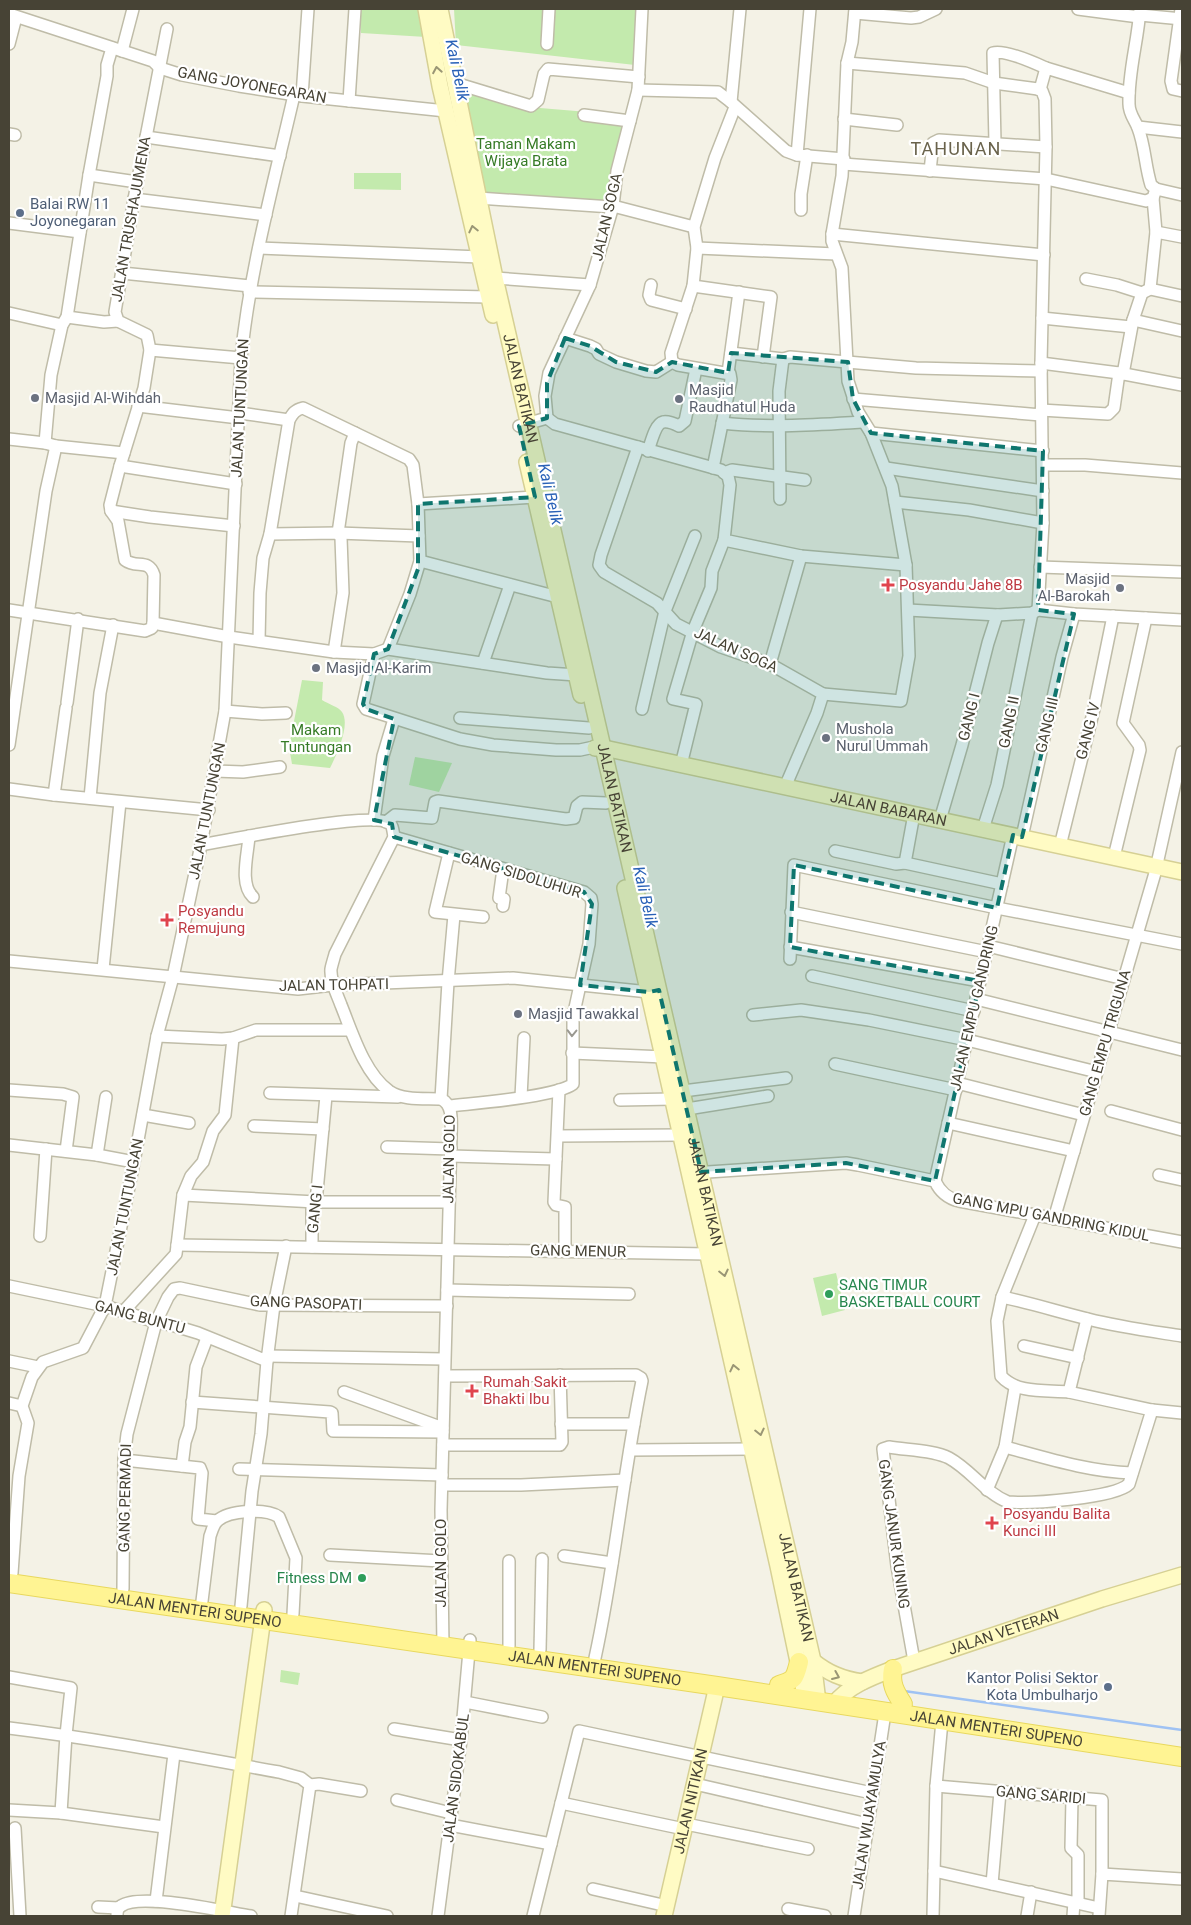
<svg xmlns="http://www.w3.org/2000/svg" width="1191" height="1925" font-family="Roboto,sans-serif">
	<style>
		.green { fill: #c3eaad }
		.lines { fill: none; stroke-linecap: round; stroke-linejoin: round }
		.stream { stroke: #9fc2f3; stroke-width: 2.5 }
		.street-casing { stroke: #bfbca8; stroke-width: 14 }
		.secondary-casing { stroke: #d6d094; stroke-width: 18 }
		.primary-casing { stroke: #e8d85f; stroke-width: 20 }
		.street { stroke: #fff; stroke-width: 11 }
		.secondary { stroke: #fffbc4; stroke-width: 15 }
		.primary { stroke: #fff493; stroke-width: 18 }
		.oneway { stroke: #9a9675 }
		.oneway2 { stroke: #9a9890 }
		.marked { fill: #0f766e; fill-opacity: 0.2; stroke: #0f766e; stroke-width: 4; stroke-dasharray: 10 6; stroke-linejoin: round }
		.service-dot { fill: #5c6f8a; stroke: #fff; stroke-width: 2 }
		.worship-dot { fill: #6b7280; stroke: #fff; stroke-width: 2 }
		.health-dot { fill: #e0444e; stroke: #fff; stroke-width: 2 }
		.leisure-dot { fill: #2e9e5b; stroke: #fff; stroke-width: 2 }
		.labels { text-anchor: middle; stroke-width: 4.5; stroke-linejoin: round; paint-order: stroke }
		.street-label { font-size: 15px; fill: #474335; stroke: #fff }
		.park-label { font-size: 15px; fill: #367b26; stroke: #fff }
		.service-label { font-size: 15px; fill: #4e5e75; stroke: #fff; text-anchor: start }
		.worship-label { font-size: 15px; fill: #5b616d; stroke: #fff; text-anchor: start }
		.health-label { font-size: 15px; fill: #be3a42; stroke: #fff; text-anchor: start }
		.leisure-label { font-size: 15px; fill: #27864d; stroke: #fff; text-anchor: start }
		.water-label { font-size: 16px; font-style: italic; fill: #2a62b7; stroke: #fff }
		.quarter-label { font-size: 18px; letter-spacing: 1px; fill: #6a634c; stroke: #fff }
	</style>
	<rect width="100%" height="100%" fill="#f4f2e6"/>
	<g class="green">
		<path d="M359,9H421L426,37L361,33Z"/>
		<path d="M454,9H639L635,65L456,45Z"/>
		<path d="M462,86L540,108L624,115L610,204L487,198Z"/>
		<path d="M354,173H401V190L354,189Z"/>
		<path d="M302,680L323,682L322,700C328,704 339,707 342,712C351,725 336,756 330,768L292,764L289,747Z"/>
		<path d="M415,757L452,763L439,792L409,785Z"/>
		<path d="M836,1273L845,1310L822,1316L813,1278Z"/>
		<path d="M281,1670L300,1673L298,1685L280,1682Z"/>
	</g>
	<g class="lines">
		<path class="stream" d="M904,1691L1182,1730"/>
		<g class="street-casing">
			<g id="street">
				<path d="M1078,9L1139,17"/>
				<path d="M1140,9C1138,41 1128,72 1129,104C1129,114 1135,120 1138,128C1145,146 1145,166 1151,185L1156,189L1182,195"/>
				<path d="M1181,9L1171,81L1173,89L1182,91"/>
				<path d="M855,13L911,18L919,17L936,9"/>
				<path d="M9,14L153,61L160,68L182,75L239,86L302,96L446,111"/>
				<path d="M1140,15L1182,19"/>
				<path d="M9,44L16,17"/>
				<path d="M547,44L549,9"/>
				<path d="M122,51L133,9"/>
				<path d="M847,63L965,73L994,83L1038,89L1041,86L1046,68L1129,93"/>
				<path d="M455,83L531,106L538,100L544,74L548,69L639,77"/>
				<path d="M1038,89L1042,91L1045,99L1046,147L1041,363L1043,523L1038,610"/>
				<path d="M638,90L718,92L731,102L786,151L797,155L844,159"/>
				<path d="M302,96L308,9"/>
				<path d="M349,101L355,9"/>
				<path d="M731,102L740,9"/>
				<path d="M584,115L630,121"/>
				<path d="M844,119L897,125"/>
				<path d="M1138,127L1182,132"/>
				<path d="M9,134L15,135"/>
				<path d="M146,137L280,156"/>
				<path d="M995,143L993,53C1004,49 1035,63 1046,68"/>
				<path d="M797,155L810,9"/>
				<path d="M843,164L1046,179L1146,201L1153,198L1156,189"/>
				<path d="M930,171L933,143L939,140L1046,147"/>
				<path d="M89,175L137,182"/>
				<path d="M478,198L612,207"/>
				<path d="M134,199L266,215"/>
				<path d="M613,206L694,227"/>
				<path d="M801,210V194L807,155"/>
				<path d="M9,223L80,232"/>
				<path d="M1156,232L1182,237"/>
				<path d="M832,234L1044,255"/>
				<path d="M259,248L480,257L487,255"/>
				<path d="M697,248L836,254"/>
				<path d="M122,273L250,286"/>
				<path d="M495,278L590,285"/>
				<path d="M1086,279L1117,285L1142,293"/>
				<path d="M651,285L649,295L651,300L686,309"/>
				<path d="M693,286L771,297L763,357"/>
				<path d="M1150,289L1156,232L1153,198"/>
				<path d="M249,292L489,297"/>
				<path d="M9,313L62,325"/>
				<path d="M67,317L104,322L118,321"/>
				<path d="M1042,318L1131,327"/>
				<path d="M1133,320L1182,331"/>
				<path d="M565,338L590,346L596,349L599,354L616,362L646,371L656,372L672,362"/>
				<path d="M150,350L241,358"/>
				<path d="M731,353L783,359L790,357L916,368L1041,371"/>
				<path d="M672,362L671,353L674,344L693,286L697,248L694,227L715,158L735,107"/>
				<path d="M672,362L678,365L730,374L731,380L713,468"/>
				<path d="M1041,363L1119,373L1182,385"/>
				<path d="M728,373L739,292"/>
				<path d="M1123,374L1133,320L1142,293L1150,289L1182,296"/>
				<path d="M853,399L1041,415"/>
				<path d="M138,406L239,418"/>
				<path d="M1041,410L1108,414L1114,408L1119,373"/>
				<path d="M240,413L289,420"/>
				<path d="M547,418L555,424L721,470L728,476L730,485L724,540L801,556L906,565"/>
				<path d="M547,418L545,396L549,373L590,285L613,206L617,171L638,90L642,9"/>
				<path d="M722,423C768,428 816,425 862,422"/>
				<path d="M519,426L547,418"/>
				<path d="M871,433L1043,451"/>
				<path d="M9,439L45,443L56,446L124,453"/>
				<path d="M45,443L51,375L62,325L67,317L89,175L107,76V65L112,48"/>
				<path d="M638,447L601,555L599,565L604,572L657,603L676,624L721,647L770,664L823,694L817,713L785,787"/>
				<path d="M648,451C651,443 655,424 663,422C668,421 675,424 679,426L685,421L696,369"/>
				<path d="M1043,465H1085L1182,473"/>
				<path d="M120,466L236,484"/>
				<path d="M886,468L1043,491"/>
				<path d="M724,473L732,470L805,480"/>
				<path d="M780,499L779,391L783,359"/>
				<path d="M895,502L969,510L1043,523"/>
				<path d="M418,504L535,497"/>
				<path d="M111,511L150,517L234,526"/>
				<path d="M270,534L338,533L419,536"/>
				<path d="M420,561L558,597"/>
				<path d="M1040,567L1182,572"/>
				<path d="M9,610L145,631L152,628L153,623L229,637L334,652L374,654L388,649L547,673L577,675"/>
				<path d="M908,610L998,615L1032,613L1038,610L1074,614L1182,620"/>
				<path d="M153,623L154,575C149,558 136,569 125,560L118,521L111,511L110,505L120,466L144,388L150,350L147,335L118,321L115,312L134,199L167,29"/>
				<path d="M259,641L260,593L263,558L270,534L289,420C293,413 295,410 303,408L409,459L413,465L418,504L420,561L410,594L388,649"/>
				<path d="M334,652L343,593L341,538L338,533L351,443L355,433"/>
				<path d="M374,654L363,704L366,709L460,739L493,745L556,750H580L594,747"/>
				<path d="M483,663L510,585"/>
				<path d="M770,664L801,556"/>
				<path d="M823,694L901,701L909,656L906,565L892,486L871,433L858,412L848,381L842,268L832,241V234L842,176L847,63L852,42L855,9"/>
				<path d="M67,703L78,619"/>
				<path d="M642,709L665,611L695,536"/>
				<path d="M225,711L262,714L286,713"/>
				<path d="M460,718L589,728"/>
				<path d="M9,745L46,491L56,446"/>
				<path d="M681,765L696,704L673,699L693,631L711,588L712,571L724,540"/>
				<path d="M215,771L243,772L280,767"/>
				<path d="M9,789L54,795L209,810"/>
				<path d="M54,795L66,708"/>
				<path d="M90,798L100,693L113,625"/>
				<path d="M374,820L383,756L394,719"/>
				<path d="M940,820L962,745L988,643L996,618L998,615"/>
				<path d="M386,822L395,815L432,818L435,802L438,801L566,819L574,818L577,806L582,802L606,803"/>
				<path d="M983,829L997,785L1032,613"/>
				<path d="M249,836C248,854 239,884 253,897"/>
				<path d="M394,837L584,892L591,898L592,904L589,944L573,1017V1084C556,1097 475,1103 450,1106"/>
				<path d="M1022,837L1062,657L1074,614"/>
				<path d="M201,845C229,840 371,811 389,823C393,825 393,832 394,837L335,954C334,958 332,964 331,969C330,981 337,994 341,1005C352,1032 364,1073 389,1091C404,1101 425,1098 441,1099C454,1105 451,1123 451,1136L441,1510L443,1646"/>
				<path d="M1060,846L1094,709L1113,616"/>
				<path d="M835,851L896,864L905,863L914,814"/>
				<path d="M449,853L435,912L483,917"/>
				<path d="M1114,857L1140,750L1139,745L1123,723L1146,618"/>
				<path d="M905,863L1002,884"/>
				<path d="M503,869L499,898L504,899L503,906"/>
				<path d="M791,912L987,952"/>
				<path d="M988,946L1124,979"/>
				<path d="M790,947L980,981"/>
				<path d="M790,959L794,865L997,908L1182,944"/>
				<path d="M9,961L298,989L333,985L513,978L649,992L654,991"/>
				<path d="M103,969L120,802"/>
				<path d="M812,976L974,1011"/>
				<path d="M976,999L1182,1050"/>
				<path d="M753,1015L801,1010L869,1020L967,1040L1097,1072"/>
				<path d="M157,1036L222,1039L233,1038L256,1030H350"/>
				<path d="M572,1053L664,1057"/>
				<path d="M835,1064L956,1090"/>
				<path d="M957,1083L1084,1115"/>
				<path d="M9,1090L63,1094L73,1097L66,1151"/>
				<path d="M559,1090L554,1202L556,1205L565,1207V1251"/>
				<path d="M683,1091L786,1078"/>
				<path d="M270,1093L398,1097"/>
				<path d="M521,1097L524,1038"/>
				<path d="M441,1099L448,982L454,915"/>
				<path d="M620,1100L673,1099"/>
				<path d="M687,1109L768,1096"/>
				<path d="M1111,1111L1182,1130"/>
				<path d="M143,1115L189,1123"/>
				<path d="M948,1123L1074,1151"/>
				<path d="M254,1126L323,1129"/>
				<path d="M558,1136L681,1135"/>
				<path d="M9,1145L97,1155L134,1162"/>
				<path d="M387,1147L451,1149"/>
				<path d="M97,1155L106,1097"/>
				<path d="M451,1156L556,1159"/>
				<path d="M693,1173L846,1163L858,1165L935,1181C940,1192 947,1198 959,1201L1182,1242"/>
				<path d="M1159,1175L1182,1180"/>
				<path d="M935,1181L1013,835"/>
				<path d="M183,1195L316,1202H449"/>
				<path d="M1035,1215L1002,1297L997,1321L1001,1376C1017,1394 1046,1390 1069,1392L1087,1319"/>
				<path d="M1054,1219L1155,873L1182,752"/>
				<path d="M40,1236L46,1149"/>
				<path d="M177,1245L708,1254"/>
				<path d="M312,1247V1206L316,1202L326,1096"/>
				<path d="M9,1286L105,1306L156,1322L175,1326L198,1333L267,1361"/>
				<path d="M447,1290L629,1294"/>
				<path d="M1002,1297C1031,1303 1059,1312 1088,1319C1119,1327 1150,1331 1182,1336"/>
				<path d="M123,1312L176,1254L183,1195L191,1176L203,1162L213,1131L225,1115L233,1038"/>
				<path d="M1024,1346L1078,1358"/>
				<path d="M267,1356L444,1359"/>
				<path d="M9,1361L38,1367"/>
				<path d="M445,1376L619,1375H636L641,1378L642,1381C623,1473 615,1567 595,1658"/>
				<path d="M344,1392L443,1428"/>
				<path d="M1069,1392L1152,1410L1182,1413"/>
				<path d="M192,1402L330,1412L332,1413L333,1431L443,1432"/>
				<path d="M9,1403L22,1406"/>
				<path d="M561,1424H634"/>
				<path d="M443,1445H560L562,1442L560,1375"/>
				<path d="M1005,1447C1046,1458 1090,1472 1132,1473"/>
				<path d="M630,1450L752,1449"/>
				<path d="M124,1460L200,1468L202,1473L198,1519L217,1521"/>
				<path d="M182,1466L185,1442L190,1427L196,1367L207,1338"/>
				<path d="M239,1469L442,1475"/>
				<path d="M442,1485H521L625,1480"/>
				<path d="M987,1490L1005,1447L1015,1388"/>
				<path d="M330,1555L441,1561"/>
				<path d="M564,1556L612,1563"/>
				<path d="M509,1561V1646"/>
				<path d="M12,1573L19,1476L28,1423L22,1406L32,1377L43,1362L83,1348L105,1306L134,1162L157,1036L173,977L201,845L225,711L241,358C250,268 274,182 294,95"/>
				<path d="M123,1589L124,1460L127,1434L156,1322L168,1297L174,1289L180,1288L260,1305L447,1306"/>
				<path d="M202,1601L210,1536C212,1531 213,1525 217,1521C229,1510 266,1508 279,1517L296,1558L293,1614"/>
				<path d="M241,1606L252,1491L261,1434L267,1361L274,1305L286,1246"/>
				<path d="M540,1650L542,1559"/>
				<path d="M914,1661L897,1566L883,1449L889,1447C906,1450 934,1450 949,1458C971,1470 985,1493 1008,1502C1030,1504 1115,1498 1129,1484L1152,1410"/>
				<path d="M9,1677L71,1688L66,1735L61,1813"/>
				<path d="M465,1702L542,1717"/>
				<path d="M9,1728C99,1739 189,1756 279,1772L301,1778L310,1785L291,1916"/>
				<path d="M394,1729L461,1740"/>
				<path d="M695,1784L868,1824"/>
				<path d="M310,1785L319,1784L361,1791"/>
				<path d="M936,1786L1102,1800V1874"/>
				<path d="M1072,1798L1071,1848L1078,1855V1903"/>
				<path d="M397,1800L451,1813"/>
				<path d="M561,1803L684,1829"/>
				<path d="M9,1810L61,1813L164,1827"/>
				<path d="M686,1824L808,1849"/>
				<path d="M450,1825L551,1844"/>
				<path d="M15,1828L20,1916"/>
				<path d="M934,1871L1099,1908"/>
				<path d="M992,1884L1000,1792"/>
				<path d="M593,1889L667,1906"/>
				<path d="M295,1896L387,1916"/>
				<path d="M156,1901L174,1754"/>
				<path d="M98,1907L119,1908"/>
				<path d="M788,1909L825,1916"/>
				<path d="M117,1916C117,1912 117,1908 121,1906C140,1892 226,1912 251,1916"/>
				<path d="M438,1916L461,1740L470,1640"/>
				<path d="M533,1916L579,1731L872,1793"/>
				<path d="M854,1916L885,1713"/>
				<path d="M933,1916L936,1786L942,1721"/>
				<path d="M1027,1916L1031,1892"/>
				<path d="M1073,1916L1074,1902"/>
				<path d="M1099,1916L1102,1874L1182,1879"/>
			</g>
		</g>
		<g class="secondary-casing">
			<g id="secondary">
				<path d="M426,9L440,86L493,315"/>
				<path id="s1" d="M440,9L495,278L813,1661L818,1702"/>
				<path d="M527,462L581,695"/>
				<path id="s2" d="M595,748H604L1182,872"/>
				<path d="M625,888L778,1566L806,1700"/>
				<path d="M813,1661C828,1673 842,1679 862,1682"/>
				<path id="s3" d="M834,1704C848,1686 872,1677 893,1669L1102,1599L1182,1575"/>
				<path d="M222,1916L264,1610"/>
				<path id="s4" d="M664,1916L717,1686"/>
			</g>
		</g>
		<g class="primary-casing">
			<g id="primary">
				<path id="s5" d="M9,1583L717,1686L1182,1757"/>
				<path d="M893,1669C890,1683 895,1692 903,1704"/>
				<path d="M779,1685C795,1680 795,1678 799,1662"/>
			</g>
		</g>
		<use href="#street" class="street"/>
		<use href="#secondary" class="secondary"/>
		<use href="#primary" class="primary"/>
	</g>
	<defs><path id="oneway-chevron" d="M-2-3.5L2.5 0L-2 3.5" fill="none" stroke-width="1.6" stroke-linecap="round" stroke-linejoin="round" transform="scale(1.25)"/></defs>
	<g class="oneway">
		<use href="#oneway-chevron" transform="translate(437 70) rotate(-100)"/>
		<use href="#oneway-chevron" transform="translate(473 229) rotate(-103)"/>
		<use href="#oneway-chevron" transform="translate(724 1273) rotate(77)"/>
		<use href="#oneway-chevron" transform="translate(734 1368) rotate(-103)"/>
		<use href="#oneway-chevron" transform="translate(760 1432) rotate(77)"/>
		<use href="#oneway-chevron" transform="translate(836 1676) rotate(23)"/>
	</g>
	<use class="oneway2" href="#oneway-chevron" transform="translate(572 1033) rotate(91)"/>
	<path class="marked" d="M565,338L590,346L616,362L656,372L672,362L728,373L731,353L848,362L853,399L871,433L1043,451L1038,610L1074,614L1023,833L1022,837L1013,835L997,908L794,865L790,947L980,981L935,1181L846,1163L701,1172L659,990L649,992L580,985L592,904L584,892L394,837L392,824L374,820L394,719L366,709L363,704L374,654L388,649L418,569V504L535,497L519,426L547,418V383Z"/>
	<g class="service-dot">
		<circle cx="20" cy="213" r="5"/>
		<circle cx="1108" cy="1687" r="5"/>
	</g>
	<g class="worship-dot">
		<circle cx="35" cy="398" r="5"/>
		<circle cx="679" cy="399" r="5"/>
		<circle cx="1120" cy="588" r="5"/>
		<circle cx="316" cy="668" r="5"/>
		<circle cx="826" cy="738" r="5"/>
		<circle cx="518" cy="1014" r="5"/>
	</g>
	<g class="health-dot">
		<path d="M885.5 577.5h5v5h5v5h-5v5h-5v-5h-5v-5h5z"/>
		<path d="M164.5 912.5h5v5h5v5h-5v5h-5v-5h-5v-5h5z"/>
		<path d="M469.5 1383.5h5v5h5v5h-5v5h-5v-5h-5v-5h5z"/>
		<path d="M989.5 1515.5h5v5h5v5h-5v5h-5v-5h-5v-5h5z"/>
	</g>
	<g class="leisure-dot">
		<circle cx="829" cy="1294" r="5"/>
		<circle cx="362" cy="1578" r="5"/>
	</g>
	<g class="labels">
		<g class="street-label">
			<text transform="translate(252 85) rotate(10)" y="5">GANG JOYONEGARAN</text>
			<text transform="translate(607 217) rotate(-77)" y="5">JALAN SOGA</text>
			<text transform="translate(131 219) rotate(-80)" y="5">JALAN TRUSHAJUMENA</text>
			<text dy="5" stroke="none"><textPath href="#s1" startOffset="388">JALAN BATIKAN</textPath></text>
			<text transform="translate(240 408) rotate(-87)" y="5">JALAN TUNTUNGAN</text>
			<text transform="translate(736 650) rotate(24)" y="5">JALAN SOGA</text>
			<text transform="translate(969 717) rotate(-76)" y="5">GANG I</text>
			<text transform="translate(1009 722) rotate(-79)" y="5">GANG II</text>
			<text transform="translate(1047 725) rotate(-77)" y="5">GANG III</text>
			<text transform="translate(1088 731) rotate(-76)" y="5">GANG IV</text>
			<text dy="5" stroke="none"><textPath href="#s1" startOffset="808">JALAN BATIKAN</textPath></text>
			<text dy="5" stroke="none"><textPath href="#s2" startOffset="300">JALAN BABARAN</textPath></text>
			<text transform="translate(207 811) rotate(-79)" y="5">JALAN TUNTUNGAN</text>
			<text transform="translate(521 875) rotate(17)" y="5">GANG SIDOLUHUR</text>
			<text transform="translate(334 985) rotate(-1)" y="5">JALAN TOHPATI</text>
			<text transform="translate(974 1008) rotate(-77)" y="5">JALAN EMPU GANDRING</text>
			<text transform="translate(1105 1043) rotate(-74)" y="5">GANG EMPU TRIGUNA</text>
			<text transform="translate(449 1159) rotate(-89)" y="5">JALAN GOLO</text>
			<text dy="5" stroke="none"><textPath href="#s1" startOffset="1212">JALAN BATIKAN</textPath></text>
			<text transform="translate(125 1207) rotate(-79)" y="5">JALAN TUNTUNGAN</text>
			<text transform="translate(315 1209) rotate(-84)" y="5">GANG I</text>
			<text transform="translate(1051 1217) rotate(11)" y="5">GANG MPU GANDRING KIDUL</text>
			<text transform="translate(578 1251) rotate(1)" y="5">GANG MENUR</text>
			<text transform="translate(306 1303) rotate(2)" y="5">GANG PASOPATI</text>
			<text transform="translate(140 1317) rotate(15)" y="5">GANG BUNTU</text>
			<text transform="translate(125 1498) rotate(-89)" y="5">GANG PERMADI</text>
			<text transform="translate(894 1534) rotate(82)" y="5">GANG JANUR KUNING</text>
			<text transform="translate(441 1563) rotate(-90)" y="5">JALAN GOLO</text>
			<text dy="5" stroke="none"><textPath href="#s1" startOffset="1618">JALAN BATIKAN</textPath></text>
			<text dy="5" stroke="none"><textPath href="#s5" startOffset="188">JALAN MENTERI SUPENO</textPath></text>
			<text dy="5" stroke="none"><textPath href="#s3" startOffset="186">JALAN VETERAN</textPath></text>
			<text dy="5" stroke="none"><textPath href="#s5" startOffset="592">JALAN MENTERI SUPENO</textPath></text>
			<text dy="5" stroke="none"><textPath href="#s5" startOffset="998">JALAN MENTERI SUPENO</textPath></text>
			<text transform="translate(456 1778) rotate(-83)" y="5">JALAN SIDOKABUL</text>
			<text transform="translate(1041 1795) rotate(5)" y="5">GANG SARIDI</text>
			<text dy="5" stroke="none"><textPath href="#s4" startOffset="118">JALAN NITIKAN</textPath></text>
			<text transform="translate(869 1815) rotate(-81)" y="5">JALAN WIJAYAMULYA</text>
		</g>
		<g class="park-label">
			<text x="526" y="149">Taman Makam<tspan x="526" dy="17">Wijaya Brata</tspan></text>
			<text x="316" y="735">Makam<tspan x="316" dy="17">Tuntungan</tspan></text>
		</g>
		<g class="service-label">
			<text x="30" y="209">Balai RW 11<tspan x="30" dy="17">Joyonegaran</tspan></text>
			<text x="1098" y="1683" text-anchor="end">Kantor Polisi Sektor<tspan x="1098" dy="17">Kota Umbulharjo</tspan></text>
		</g>
		<g class="worship-label">
			<text x="689" y="395">Masjid<tspan x="689" dy="17">Raudhatul Huda</tspan></text>
			<text x="45" y="403">Masjid Al-Wihdah</text>
			<text x="1110" y="584" text-anchor="end">Masjid<tspan x="1110" dy="17">Al-Barokah</tspan></text>
			<text x="326" y="673">Masjid Al-Karim</text>
			<text x="836" y="734">Mushola<tspan x="836" dy="17">Nurul Ummah</tspan></text>
			<text x="528" y="1019">Masjid Tawakkal</text>
		</g>
		<g class="health-label">
			<text x="899" y="590">Posyandu Jahe 8B</text>
			<text x="178" y="916">Posyandu<tspan x="178" dy="17">Remujung</tspan></text>
			<text x="483" y="1387">Rumah Sakit<tspan x="483" dy="17">Bhakti Ibu</tspan></text>
			<text x="1003" y="1519">Posyandu Balita<tspan x="1003" dy="17">Kunci III</tspan></text>
		</g>
		<g class="leisure-label">
			<text x="839" y="1290">SANG TIMUR<tspan x="839" dy="17">BASKETBALL COURT</tspan></text>
			<text x="352" y="1583" text-anchor="end">Fitness DM</text>
		</g>
		<g class="water-label">
			<text transform="translate(458 70) rotate(78)" y="6">Kali Belik</text>
			<text transform="translate(551 494) rotate(77)" y="6">Kali Belik</text>
			<text transform="translate(646 897) rotate(77)" y="6">Kali Belik</text>
		</g>
		<g class="quarter-label">
			<text x="956" y="155">TAHUNAN</text>
		</g>
	</g>
	<rect width="1191" height="1925" fill="none" stroke="#474335" stroke-width="20"/>
</svg>
